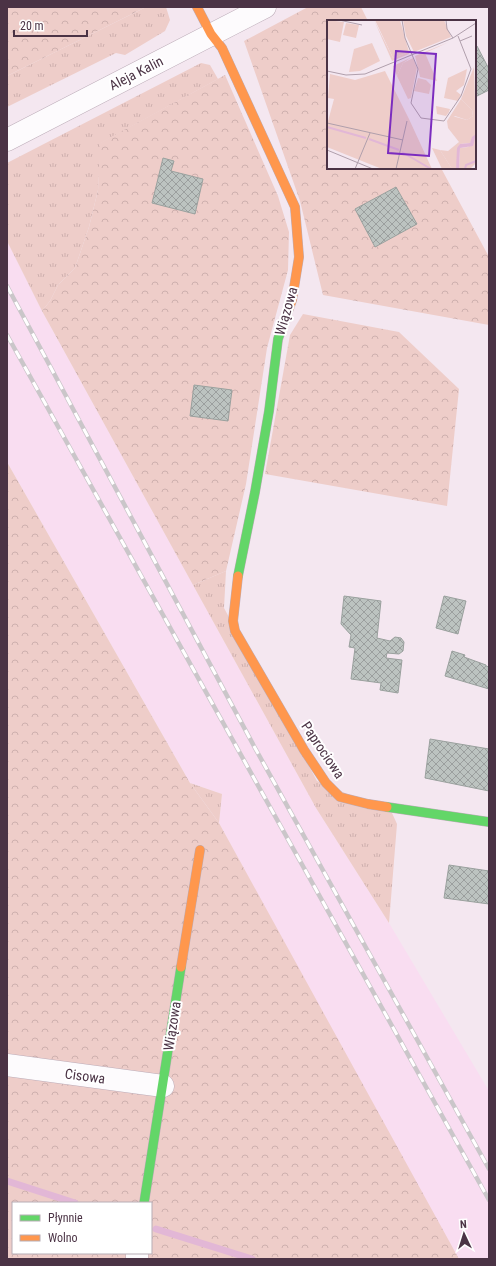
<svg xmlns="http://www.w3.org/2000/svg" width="496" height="1266" font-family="'Roboto Condensed',sans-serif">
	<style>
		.built { fill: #f9ddf1 }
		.grass { fill: url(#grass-tufts) }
		.forest { fill: url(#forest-crowns); fill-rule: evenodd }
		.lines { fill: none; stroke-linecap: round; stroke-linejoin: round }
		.stream { stroke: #e2b7d6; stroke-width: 7 }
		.building { fill: url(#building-cross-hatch); stroke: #9aa19e }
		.street-casing { stroke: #bcacb8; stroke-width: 23 }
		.fast-casing { stroke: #bcacb8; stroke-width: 10 }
		.slow-casing { stroke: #bcacb8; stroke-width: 10 }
		.street { stroke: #fdfbfd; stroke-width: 22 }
		.fast { stroke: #63d668; stroke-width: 9 }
		.slow { stroke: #ff974d; stroke-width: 9 }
		.rail-casing { stroke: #cac6c9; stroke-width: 4.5 }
		.rail { stroke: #fff; stroke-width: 3; stroke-dasharray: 9; stroke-linecap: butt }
		.labels { text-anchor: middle; stroke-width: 4; stroke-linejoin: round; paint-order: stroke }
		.street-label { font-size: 14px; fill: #4b3345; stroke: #fff }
		.inset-river { fill: none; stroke: #e2b7d6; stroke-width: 2 }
		.inset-road { fill: none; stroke: #b09fac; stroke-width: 1 }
		.view { fill: #7b2cbf; fill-opacity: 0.15; stroke: #7b2cbf; stroke-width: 2 }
		.inset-edge { fill: none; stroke: #4b3345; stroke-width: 2 }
	</style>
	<defs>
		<pattern id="grass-tufts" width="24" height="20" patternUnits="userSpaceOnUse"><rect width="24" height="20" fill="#eecdc9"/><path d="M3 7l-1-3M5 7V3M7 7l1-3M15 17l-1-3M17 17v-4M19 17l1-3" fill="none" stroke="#ceb0ae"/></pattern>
		<pattern id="forest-crowns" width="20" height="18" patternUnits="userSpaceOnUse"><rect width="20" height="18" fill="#eecdc9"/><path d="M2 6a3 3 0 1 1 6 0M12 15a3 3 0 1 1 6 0" fill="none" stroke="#ceb0ae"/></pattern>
		<pattern id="building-cross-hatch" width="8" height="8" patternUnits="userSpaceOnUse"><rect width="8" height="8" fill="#bcc3c0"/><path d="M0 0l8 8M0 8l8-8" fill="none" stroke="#9b9f9e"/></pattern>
	</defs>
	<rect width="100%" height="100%" fill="#f4e7f0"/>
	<path class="built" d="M7,241L42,311L316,808L389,923L489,1091V1259H455L219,823L222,794L190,783L7,462Z"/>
	<g class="grass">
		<path d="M146,7H166L170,20L165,31L125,55L116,53L7,107V76Z"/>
		<path d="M201,63L210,65L218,79L101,143L98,190L89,227L75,268L58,285L50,301L42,311L7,241V163Z"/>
		<path d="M226,571L224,608L317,781L392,813L397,824L389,923L316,808L193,585Z"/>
		<path d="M190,783L222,794L219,823Z"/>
	</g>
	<g class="forest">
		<path d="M7,7H146L7,76Z"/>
		<path d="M308,7H361L368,21H328V168H441L489,257V325L323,295L300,201L244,41Z"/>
		<path d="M225,75L278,196L289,232L288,270L267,348L246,484L226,571L193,585L42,311L50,301L58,285L75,268L89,227L98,190L100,143Z"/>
		<path d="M303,314L399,332L459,389L447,506L265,474L290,335Z"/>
		<path d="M7,462L190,783L219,823L459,1259H7ZM13,1203H151V1253H13Z"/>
	</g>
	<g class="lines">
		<g class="stream">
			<path d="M7,1181L75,1203"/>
			<path d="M156,1229L252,1259"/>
		</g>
	</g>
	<g class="building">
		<path d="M477,46L489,69V79L487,80L489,84V90L475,97V48Z"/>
		<path d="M163,158L174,161L171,171L203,179L195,214L152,203Z"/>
		<path d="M396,187L417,224L375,247L355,209Z"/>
		<path d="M194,385L232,390L228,421L190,416Z"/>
		<path d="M344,596L381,601L377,638L390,641L395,637L401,638L404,642L403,651L399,654L387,653L386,658L402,660L398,693L380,690L381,683L351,679L355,648L349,647L351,635L341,624Z"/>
		<path d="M444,596L466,601L458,634L436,628Z"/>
		<path d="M452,651L465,655L464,657L486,665V666L489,667V689L445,676Z"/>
		<path d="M430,739L489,749V791L425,778Z"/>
		<path d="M449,865L489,871V904L444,898Z"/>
	</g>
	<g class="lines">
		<g class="street-casing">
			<g id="street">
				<path d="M7,140L265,7"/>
				<path d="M7,1065L163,1086"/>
				<path d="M137,1259V1253"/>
			</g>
		</g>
		<g class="fast-casing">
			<g id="fast">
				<path d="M238,576L255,492L269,411L278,339L282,328"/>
				<path d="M387,807L489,822"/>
				<path d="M144,1203L181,967"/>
			</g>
		</g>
		<g class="slow-casing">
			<g id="slow">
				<path d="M197,7L211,34L222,48L295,207L299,257L292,300L282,328"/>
				<path d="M238,576L233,621L235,631L304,750L326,783L340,797L368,804L387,807"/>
				<path d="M181,967L200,850"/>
			</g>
		</g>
		<use href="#street" class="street"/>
		<use href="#fast" class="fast"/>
		<use href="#slow" class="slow"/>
		<g class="rail-casing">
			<g id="rail">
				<path d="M7,286L255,748L489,1169"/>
				<path d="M7,335L489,1200"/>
			</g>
		</g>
		<use href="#rail" class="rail"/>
	</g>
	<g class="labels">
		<g class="street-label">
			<text transform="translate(136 73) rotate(-27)" y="5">Aleja Kalin</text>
			<text transform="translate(286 311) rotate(-74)" y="5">Wiązowa</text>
			<text transform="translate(323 750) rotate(56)" y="5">Paprociowa</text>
			<text transform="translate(172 1026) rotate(-81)" y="5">Wiązowa</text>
			<text transform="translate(85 1076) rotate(8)" y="5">Cisowa</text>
		</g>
	</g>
	<g transform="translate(327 20)">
		<rect width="149" height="149" fill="#f4e7f0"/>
		<path d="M47,0L66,38L82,32V34L65,41ZM85,37L76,43L70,56L66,46ZM134,79L145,90L146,96L140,100L128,96L120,101ZM109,86L123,89L122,92L119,96L110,94ZM105,128L113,130L125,149H115Z" fill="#eecdc9"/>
		<path d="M0,0L17,2L13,22L0,19ZM48,0H73L82,32L66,38ZM76,0H117L124,17L87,32L79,16ZM19,3L32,5L29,18L16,15ZM122,22L98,33L110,61L93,57L88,36ZM45,23L53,41L33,51L22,52L27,29ZM86,38L90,48L84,78L81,79L70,56L76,43ZM147,47L149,114L143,123L133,124L129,149H125L113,130L121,131L132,122L121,108L120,101L125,96L140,100L146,96L145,90L134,79ZM140,49L137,65L129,71L134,75L131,81L117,78L121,58ZM58,51L82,99L105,149H55L0,127V105L7,79L1,78L3,54L28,60ZM91,58L99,60L104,65L102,74L87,71ZM149,117V143L143,149H132L133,128L141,127Z" fill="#eecdc9"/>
		<path d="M149,114L146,126L133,128L132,149H129L130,128L133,124L143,123L145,117Z" fill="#e2b7d6"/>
		<path class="inset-river" d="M0,107L39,118M42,119L72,130M75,132L104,149M138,149L139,145L149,141"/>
		<path class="inset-road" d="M12,0L35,5M75,0L78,18L91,49L84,83L94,98L117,101L134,76L144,49L131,16M119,0L120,9L126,18M133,21L145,16M0,51L19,55L38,54L126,18L149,3M0,103L76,120M0,130L46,149M28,149L43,113M69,149L80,101"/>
		<path class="view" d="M69,31L109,34L102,136L61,133Z"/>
		<rect width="149" height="149" class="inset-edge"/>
	</g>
	<rect width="496" height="1266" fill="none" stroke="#4b3345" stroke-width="16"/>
	<rect x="12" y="1202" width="140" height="52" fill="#ffffff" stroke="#b7adb5"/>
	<rect x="20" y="1215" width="20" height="6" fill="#63d668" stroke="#b7adb5"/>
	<text x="48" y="1222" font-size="12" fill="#4b3345">Płynnie</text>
	<rect x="20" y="1235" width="20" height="6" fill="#ff974d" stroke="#b7adb5"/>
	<text x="48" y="1242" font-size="12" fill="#4b3345">Wolno</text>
	<g transform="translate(464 1234) rotate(356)" stroke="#ffffff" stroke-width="3" paint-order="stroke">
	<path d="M0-3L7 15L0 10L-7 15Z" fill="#4b3345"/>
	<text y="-6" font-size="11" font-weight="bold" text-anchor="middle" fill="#4b3345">N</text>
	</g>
	<path d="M14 30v6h73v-6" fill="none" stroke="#4b3345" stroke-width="2"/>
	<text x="20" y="30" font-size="12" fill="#4b3345" stroke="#ffffff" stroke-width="3" paint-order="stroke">20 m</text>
</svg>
